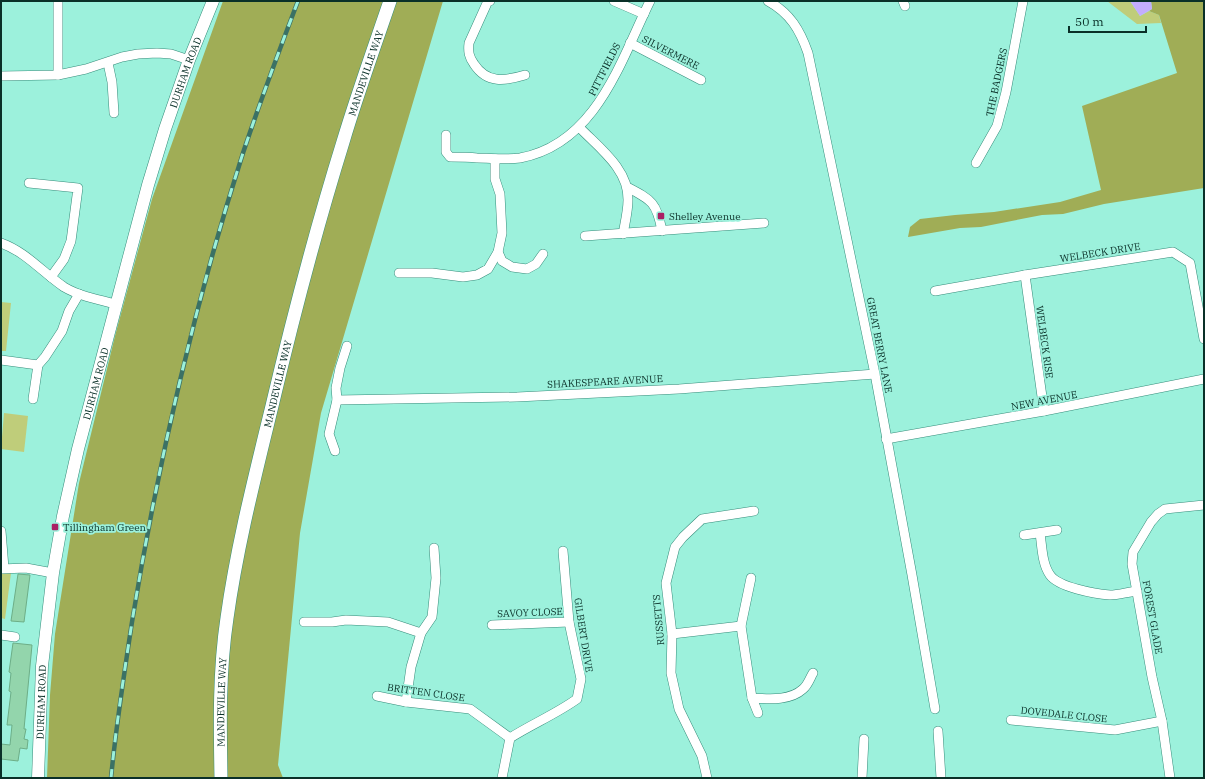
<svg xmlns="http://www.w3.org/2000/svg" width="1205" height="779" font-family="'IBM Plex Serif',serif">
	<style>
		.green { fill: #bfcd7a }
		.forest { fill: #a0ad56 }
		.water { fill: #c3adfd }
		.building { fill: #93d5ac; stroke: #6dae87 }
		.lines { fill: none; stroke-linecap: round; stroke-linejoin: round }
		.minor-casing { stroke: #368d7b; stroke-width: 10 }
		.tertiary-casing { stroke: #368d7b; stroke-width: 13 }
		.secondary-casing { stroke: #368d7b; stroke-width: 14 }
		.minor { stroke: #fff; stroke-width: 9 }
		.tertiary { stroke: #fff; stroke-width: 12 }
		.secondary { stroke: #fff; stroke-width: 13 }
		.rail-casing { stroke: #3b7165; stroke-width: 4.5 }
		.rail { stroke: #9cf1dc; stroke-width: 3; stroke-dasharray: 9; stroke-linecap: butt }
		.poi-dot { fill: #aa2064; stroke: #9cf1dc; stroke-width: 1.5 }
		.labels { text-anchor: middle; stroke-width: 3.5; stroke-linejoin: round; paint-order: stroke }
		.street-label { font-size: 10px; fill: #0a3028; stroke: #9cf1dc }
		.poi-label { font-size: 10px; fill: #0a3028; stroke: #9cf1dc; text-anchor: start }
	</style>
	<rect width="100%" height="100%" fill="#9cf1dc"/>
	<g class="green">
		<path d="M1107,1H1130L1140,16L1149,11L1159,15L1161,23L1137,24Z"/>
		<path d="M1,302L11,303L6,351H1Z"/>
		<path d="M4,413L28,416L24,452L1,449Z"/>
		<path d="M1,573H11L5,619L1,618Z"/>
	</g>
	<g class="forest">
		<path d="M223,1H443L321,413L300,533L278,765L283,778H47L50,695L55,634L79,483L115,336L152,199Z"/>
		<path d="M1151,1H1204V188L1104,204L1063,214L1042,215L981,227L960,228L908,237L910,227L920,219L955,215L994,212L1060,202L1101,190L1082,106L1177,73L1159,15L1149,11L1152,9Z"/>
	</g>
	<path class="water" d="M1130,1H1151L1152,9L1140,16Z"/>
	<g class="building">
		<path d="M18,574L30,575L24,622L11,621Z"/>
		<path d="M13,643L32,645L24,729H26L24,739L28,740L27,749L20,748L18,761L1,759V744L10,745L12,725H7L11,692L9,691L11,673L9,672Z"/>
	</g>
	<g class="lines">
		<g class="minor-casing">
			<g id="minor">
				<path d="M490,1H488L469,43C468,52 469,57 474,64C487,84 505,81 525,75"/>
				<path d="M614,1L644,14"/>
				<path d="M768,1C790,13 800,30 808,53L875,374L912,575L935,709"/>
				<path d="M903,1L905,6"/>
				<path d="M630,43L701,80"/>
				<path d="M108,63L112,82L114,113"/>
				<path d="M58,75V1"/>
				<path d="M1,76L58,75L86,69L122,57L138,54L157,53L171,54L189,60"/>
				<path d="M579,127C598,147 629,169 628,200C628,211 625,223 623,234"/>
				<path d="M446,135V152L450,157C459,157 468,157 477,158C491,158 506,160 520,158C596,144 620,62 650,1"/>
				<path d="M976,163L997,126L1006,92L1023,1"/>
				<path d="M29,183L78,188L71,241L64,259L51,277"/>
				<path d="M627,187C652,200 657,203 662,231"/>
				<path d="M585,236L764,223"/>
				<path d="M1,243C26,252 42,272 64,287C79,296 99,300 116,304"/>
				<path d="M498,252L502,261L512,267L527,269L536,264L543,254"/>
				<path d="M399,273H432L463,277L477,275L488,269L498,252L502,233L500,194L495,179V159"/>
				<path d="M1025,275L1044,411"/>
				<path d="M935,291L1025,275L1173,252L1190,263L1204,339"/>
				<path d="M1,360L38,365"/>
				<path d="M33,399L38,365L45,357L62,331L69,311L79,294"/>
				<path d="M337,400L517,397L679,389L875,374"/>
				<path d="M886,439L1044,411L1204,379"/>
				<path d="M335,451L329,434L337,400L336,388L340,368L347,346"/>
				<path d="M1,531L4,568"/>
				<path d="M1040,533C1042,546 1042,564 1050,575C1058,587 1095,594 1110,595C1118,595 1128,592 1137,591"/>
				<path d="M1024,535L1057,530"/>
				<path d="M1,569L26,568L53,573"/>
				<path d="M751,578L741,626L752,698L758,713"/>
				<path d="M304,622H332L346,620L388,622L421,633"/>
				<path d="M492,625L569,622"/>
				<path d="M672,634L741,626"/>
				<path d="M1,635L15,637"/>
				<path d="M377,696L406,702L470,709L510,738"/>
				<path d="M752,698C769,699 790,701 803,689C808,685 810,678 813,673"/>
				<path d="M406,702L411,667L421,633L432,617L436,578L434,548"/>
				<path d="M1011,720L1115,730L1162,721"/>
				<path d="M938,731L941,778"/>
				<path d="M502,778L510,738C532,724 556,714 577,699L581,679L569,622L563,551"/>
				<path d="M707,778L702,756L679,709L671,673L672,634L666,583L675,547L683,537L702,519L754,511"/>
				<path d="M862,778L864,739"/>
				<path d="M1170,778L1162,721L1152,677L1132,564L1133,552L1151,522L1158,514L1165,509L1204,505"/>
			</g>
		</g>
		<g class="tertiary-casing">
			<g id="tertiary">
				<path id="s1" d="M38,778L42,666L53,573L63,516L78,449L148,185L165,129L189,60L213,1"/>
			</g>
		</g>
		<g class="secondary-casing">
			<g id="secondary">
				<path id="s2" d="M221,778C220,724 219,671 227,618C237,546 255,476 272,406C293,317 316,229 343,142C357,95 374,48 390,1"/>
			</g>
		</g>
		<use href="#minor" class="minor"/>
		<use href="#tertiary" class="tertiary"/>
		<use href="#secondary" class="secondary"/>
		<g class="rail-casing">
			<path id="rail" d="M111,778C116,726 124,674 132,622C158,463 194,306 243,153C260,102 279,51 298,1"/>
		</g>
		<use href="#rail" class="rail"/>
	</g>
	<g class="poi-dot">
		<rect x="657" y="212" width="8" height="8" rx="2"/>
		<rect x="51" y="523" width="8" height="8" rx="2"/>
	</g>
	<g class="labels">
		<g class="street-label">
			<text transform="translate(671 52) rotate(27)" y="4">SILVERMERE</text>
			<text transform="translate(604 69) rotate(-63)" y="4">PITTFIELDS</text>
			<text dy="4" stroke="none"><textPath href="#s1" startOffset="724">DURHAM ROAD</textPath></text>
			<text dy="4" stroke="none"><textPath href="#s2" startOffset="723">MANDEVILLE WAY</textPath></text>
			<text transform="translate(996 82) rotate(-78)" y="4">THE BADGERS</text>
			<text transform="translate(1100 252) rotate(-9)" y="4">WELBECK DRIVE</text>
			<text transform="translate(1045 342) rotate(82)" y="4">WELBECK RISE</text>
			<text transform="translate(880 345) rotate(79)" y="4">GREAT BERRY LANE</text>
			<text transform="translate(605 381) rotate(-3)" y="4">SHAKESPEARE AVENUE</text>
			<text dy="4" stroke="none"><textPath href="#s1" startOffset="400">DURHAM ROAD</textPath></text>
			<text dy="4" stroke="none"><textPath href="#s2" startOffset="400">MANDEVILLE WAY</textPath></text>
			<text transform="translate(1044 400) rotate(-11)" y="4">NEW AVENUE</text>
			<text transform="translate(530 612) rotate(-2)" y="4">SAVOY CLOSE</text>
			<text transform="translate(1153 617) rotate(80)" y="4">FOREST GLADE</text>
			<text transform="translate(658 620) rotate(-95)" y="4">RUSSETTS</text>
			<text transform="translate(584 635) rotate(81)" y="4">GILBERT DRIVE</text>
			<text transform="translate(426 692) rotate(8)" y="4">BRITTEN CLOSE</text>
			<text dy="4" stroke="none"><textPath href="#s1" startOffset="76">DURHAM ROAD</textPath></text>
			<text dy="4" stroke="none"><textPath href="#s2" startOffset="76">MANDEVILLE WAY</textPath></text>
			<text transform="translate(1064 714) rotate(6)" y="4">DOVEDALE CLOSE</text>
		</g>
		<g class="poi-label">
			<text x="669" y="220">Shelley Avenue</text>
			<text x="63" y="531">Tillingham Green</text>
		</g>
	</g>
	<rect width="1205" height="779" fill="none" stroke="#0a3028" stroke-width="4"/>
	<path d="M1069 26v6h77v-6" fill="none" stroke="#0a3028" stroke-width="2"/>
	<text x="1075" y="26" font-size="12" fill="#0a3028" stroke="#9cf1dc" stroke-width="3" paint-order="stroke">50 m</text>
</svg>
